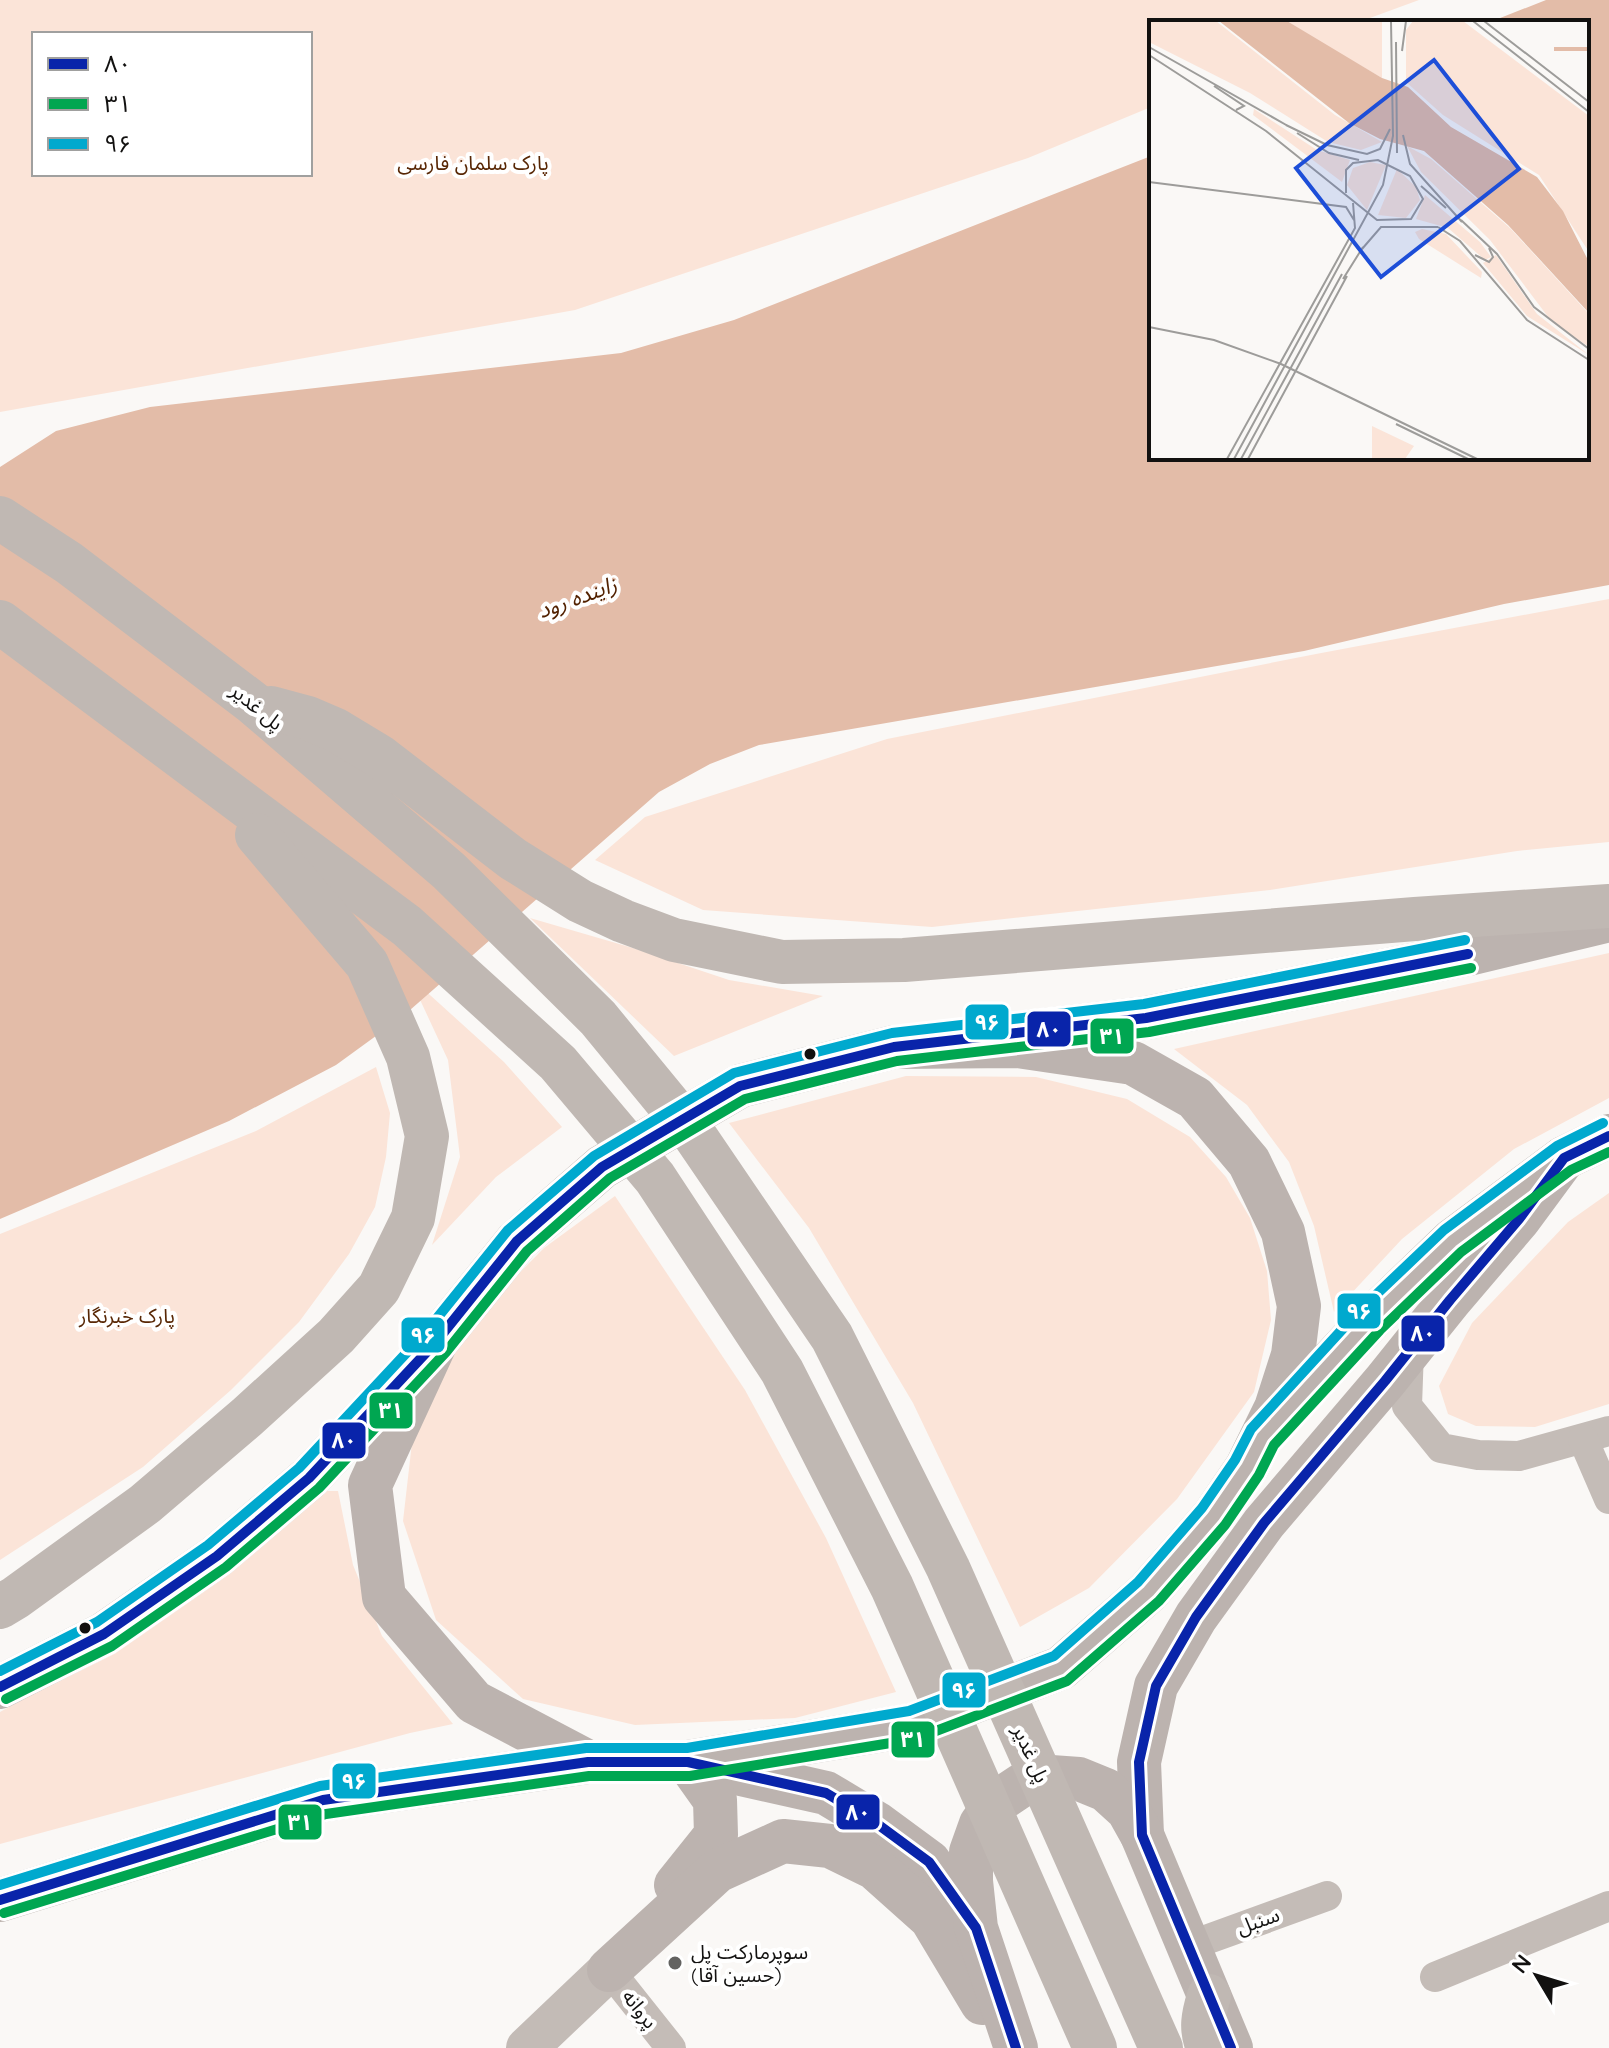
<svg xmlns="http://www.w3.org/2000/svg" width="1609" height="2048" font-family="Quicksand,'Noto Sans Arabic',sans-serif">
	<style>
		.green { fill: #fbe4d8; fill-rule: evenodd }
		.water { fill: #e3bca8 }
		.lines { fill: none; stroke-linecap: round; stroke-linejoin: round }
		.street { stroke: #c4bcb7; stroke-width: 30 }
		.secondary { stroke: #c3bbb6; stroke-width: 42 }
		.primary { stroke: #bcb3af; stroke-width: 44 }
		.highway { stroke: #c0b8b3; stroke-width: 44 }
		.bus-1-casing { stroke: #fff; stroke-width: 16 }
		.bus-2-casing { stroke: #fff; stroke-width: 16 }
		.bus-3-casing { stroke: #fff; stroke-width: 16 }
		.bus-1 { stroke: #0924aa; stroke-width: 10 }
		.bus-2 { stroke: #00a651; stroke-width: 10 }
		.bus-3 { stroke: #00a9ce; stroke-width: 10 }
		.bus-dot { fill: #121110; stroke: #fff; stroke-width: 3 }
		.poi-dot { fill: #636260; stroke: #fff; stroke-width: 3 }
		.labels { text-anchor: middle; stroke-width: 8; stroke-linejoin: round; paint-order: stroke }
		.park-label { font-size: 20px; fill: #582705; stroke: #fff }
		.street-label { font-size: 20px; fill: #121110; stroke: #fff }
		.poi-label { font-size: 20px; fill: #121110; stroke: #fff; text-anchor: start }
		.water-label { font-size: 22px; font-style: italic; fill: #522100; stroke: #fff }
		.inset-river { fill: none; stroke: #e3bca8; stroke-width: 4 }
		.inset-road { fill: none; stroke: #9d9c9a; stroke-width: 2 }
		.view { fill: #1d4ed8; fill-opacity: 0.15; stroke: #1d4ed8; stroke-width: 4 }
		.inset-edge { fill: none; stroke: #121110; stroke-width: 4 }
		.line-badge { stroke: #fff; stroke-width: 3 }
		.badge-label { font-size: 22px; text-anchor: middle; font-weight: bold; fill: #fff }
	</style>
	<rect width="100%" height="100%" fill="#faf8f6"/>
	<g class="green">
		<path d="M0,0H1419L1359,22H1151V107L1028,158L575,310L0,412ZM34,34H310V174H34Z"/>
		<path d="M1609,599V842L1517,851L1270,890L932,927L703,910L595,860L645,817L887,739L1316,654Z"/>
		<path d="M530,918L633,948L729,980L823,996L674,1056Z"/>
		<path d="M1609,953V1098L1514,1149L1402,1239L1334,1312L1314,1226L1289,1162L1247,1105L1174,1049Z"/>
		<path d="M409,976L504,1062L562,1127L496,1177L432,1245L460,1157L448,1060Z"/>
		<path d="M376,1067L390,1113L386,1157L375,1207L349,1254L299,1322L231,1390L143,1467L0,1560V1234L256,1131Z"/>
		<path d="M906,1076L1036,1077L1127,1099L1190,1137L1226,1177L1250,1218L1267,1271L1271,1320L1254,1392L1177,1499L1089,1588L1020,1627L913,1403L809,1228L729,1123Z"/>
		<path d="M1609,1193V1404L1535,1427L1476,1426L1448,1414L1439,1386L1472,1323L1568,1222Z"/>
		<path d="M615,1196L745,1390L826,1538L896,1692L795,1718L635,1725L523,1699L436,1620L403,1521L414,1425L475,1318L544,1248Z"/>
		<path d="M322,1491H338L353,1565L382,1636L453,1724L410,1733L0,1844V1712L123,1644Z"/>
	</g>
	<path class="water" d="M1546,0H1609V585L1504,604L1304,651L759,745L710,764L659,792L402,1017L336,1065L229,1121L0,1219V467L56,431L150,407L621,353L734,320L1151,156V458H1587V22H1490Z"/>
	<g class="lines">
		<g class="street">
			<path d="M1409,1350L1407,1406L1441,1448L1478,1455L1519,1456L1609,1431"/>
			<path d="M1583,1439L1609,1499"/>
			<path d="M1189,1946L1327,1896"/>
			<path d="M609,1970L671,2048"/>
			<path d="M1435,1977L1609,1906"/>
		</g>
		<path class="secondary" d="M527,2048L609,1970"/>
		<g class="primary">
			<path d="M1027,1032L1146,1018L1468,954L1609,920"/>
			<path d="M1018,1046L1133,1063L1195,1098L1249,1162L1283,1232L1299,1306L1293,1355L1276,1408L1247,1467L1213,1517L1148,1592L1061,1668L913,1725L688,1762H588L474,1702L384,1597L370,1485L436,1342L517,1241L602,1167L740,1086L894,1047Z"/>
			<path d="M1279,1418L1370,1320L1452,1241L1564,1158L1609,1136"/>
			<path d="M0,1687L104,1634L217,1556L309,1478L410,1370"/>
			<path d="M710,1767L826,1793L876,1823L929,1862L975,1927"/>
			<path d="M1142,1835L1139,1762L1156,1686L1196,1617L1264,1523L1385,1381L1450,1300L1519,1219L1564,1158"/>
			<path d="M676,1885L716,1835L715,1800L688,1762"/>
			<path d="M0,1900L323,1800L588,1762"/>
			<path d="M609,1970L717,1871L783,1841L830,1846L875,1868L931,1918L982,2003"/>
			<path d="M1016,2048L976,1928L971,1881V1852L981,1824L998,1801L1022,1785L1051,1777L1079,1779L1106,1790L1128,1810L1142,1835L1231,2048"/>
		</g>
		<g class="highway">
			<path d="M0,518L69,563L253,703L449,871L598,1018L695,1136L832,1337L948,1568L1161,2048"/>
			<path d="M0,622L407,926L558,1063L655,1178L782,1371L892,1587L1095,2048"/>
			<path d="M271,708L308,718L336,730L379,756L513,859L580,901L623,921L674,940L782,962L904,960L1415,919L1609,906"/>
			<path d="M0,1607L15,1598L145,1504L247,1417L336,1336L379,1288L413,1218L427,1136L408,1057L367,964L257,835"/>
			<path d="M1208,2048C1200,2029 1203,2015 1209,1996"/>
		</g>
		<g class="bus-1-casing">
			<g id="bus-1">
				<path d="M0,1687L104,1634L217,1556L309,1478L436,1342L517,1241L602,1167L740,1086L894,1047L1146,1018L1468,954"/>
				<path d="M0,1900L323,1800L588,1762H688L826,1793L876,1823L929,1862L976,1928L1016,2048"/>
				<path d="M1231,2048L1142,1835L1139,1762L1156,1686L1196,1617L1264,1523L1385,1381L1450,1300L1519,1219L1564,1158L1609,1136"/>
			</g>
		</g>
		<g class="bus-2-casing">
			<g id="bus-2">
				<path d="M6,1699L112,1646L226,1567L319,1488L446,1352L527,1251L610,1178L745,1099L897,1061L1149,1032L1471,968"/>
				<path d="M4,1913L326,1814L589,1776H690L915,1739L1067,1681L1159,1601L1225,1525L1259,1475L1274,1445L1380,1330L1461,1252L1571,1170L1609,1152"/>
			</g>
		</g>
		<g class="bus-3-casing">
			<g id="bus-3">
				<path d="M0,1671L97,1622L208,1545L299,1468L425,1333L508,1230L594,1156L734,1073L892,1033L1144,1004L1465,940"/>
				<path d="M0,1885L320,1786L586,1748H687L909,1711L1054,1656L1138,1582L1202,1508L1235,1460L1251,1429L1360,1310L1444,1230L1557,1146L1603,1123"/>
			</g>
		</g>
		<use href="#bus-1" class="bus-1"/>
		<use href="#bus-2" class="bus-2"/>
		<use href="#bus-3" class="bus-3"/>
	</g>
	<g class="bus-dot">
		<circle cx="810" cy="1054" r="7"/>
		<circle cx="85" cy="1628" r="7"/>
	</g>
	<circle class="poi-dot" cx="675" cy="1963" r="8"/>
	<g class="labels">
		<g class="park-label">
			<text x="473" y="170">پارک سلمان فارسی</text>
			<text x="127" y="1323">پارک خبرنگار</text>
		</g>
		<g class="street-label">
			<text transform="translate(257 707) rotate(39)" y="7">پل غدیر</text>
			<text transform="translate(1031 1754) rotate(66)" y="7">پل غدیر</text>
			<text transform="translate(1258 1921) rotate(-20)" y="7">سنبل</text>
			<text transform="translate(640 2009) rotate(52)" y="7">پروانه</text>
		</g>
		<g class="poi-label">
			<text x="691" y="1959">سوپرمارکت پل<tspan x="691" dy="23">(حسین آقا)</tspan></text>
		</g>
		<g class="water-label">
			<text transform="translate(577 597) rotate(-20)" y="8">زاینده رود</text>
		</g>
	</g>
	<g transform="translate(1149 20)">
		<rect width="440" height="440" fill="#faf8f6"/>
		<path d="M0,1H67L186,95L233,122L212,130L179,122L101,73L0,22ZM138,1H233V58L176,25ZM264,1H314L440,96V232L390,155L294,95L257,62V10ZM105,89L168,130L201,140L193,162L104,95ZM258,126L282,139L361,208L440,294V327L403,302L341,220L272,152ZM221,142L237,145L218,190L198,165L204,148ZM248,149L267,167L271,180L257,198L229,195ZM276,175L331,222L342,237L336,240L299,208L267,199ZM273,209L297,214L333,252L332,258L270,219L266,212ZM347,235L388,294L440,335L378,296L334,243ZM223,406L265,426L256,439H223Z" fill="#fbe4d8"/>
		<path d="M70,1H138L233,58L259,67L302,107L388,157L414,191L440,242V293L359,205L275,131L231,119L200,103Z" fill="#e3bca8"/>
		<path class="inset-river" d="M405,29H440"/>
		<path class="inset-road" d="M324,1L440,92M335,1L440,82M247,22L248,133M0,27L139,106M253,31L257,1M0,35L117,111L228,200L262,199L274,179L261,156L229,140L204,143L197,150V173M65,66L95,86L87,90M137,105L178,125L218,134L231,129L241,109M148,113L180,133L210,140M254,115L261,144L313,202M0,162L197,187L205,200M272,166L297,188M312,200L348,234L385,287L440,329M289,207L311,221L378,300L440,340M213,229L232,207H289M326,235L340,242L344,237L340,228M194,259L214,227M0,307L65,320L132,344L328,439M247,404L319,439M78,439L206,208L204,183M85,439L234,165L244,116L242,1M92,439L193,254M99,439L198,256"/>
		<path class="view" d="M285,40L370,149L232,257L147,148Z"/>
		<rect width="440" height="440" class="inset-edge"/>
	</g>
	<g class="line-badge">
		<rect x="964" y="1003" width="46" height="38" rx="8" fill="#00a9ce"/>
		<rect x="1026" y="1010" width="46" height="38" rx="8" fill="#0924aa"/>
		<rect x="1089" y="1017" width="46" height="38" rx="8" fill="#00a651"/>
		<rect x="1336" y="1292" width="46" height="38" rx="8" fill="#00a9ce"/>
		<rect x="1400" y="1314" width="46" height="39" rx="8" fill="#0924aa"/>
		<rect x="400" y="1316" width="46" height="38" rx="8" fill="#00a9ce"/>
		<rect x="368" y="1391" width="46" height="39" rx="8" fill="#00a651"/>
		<rect x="321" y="1421" width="46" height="39" rx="8" fill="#0924aa"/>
		<rect x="941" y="1671" width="46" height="38" rx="8" fill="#00a9ce"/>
		<rect x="890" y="1720" width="46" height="39" rx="8" fill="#00a651"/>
		<rect x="331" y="1762" width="46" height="38" rx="8" fill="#00a9ce"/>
		<rect x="835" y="1793" width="46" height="38" rx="8" fill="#0924aa"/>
		<rect x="277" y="1803" width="46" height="38" rx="8" fill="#00a651"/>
	</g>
	<g class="badge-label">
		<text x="987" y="1030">۹۶</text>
		<text x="1049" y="1037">۸۰</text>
		<text x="1112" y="1044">۳۱</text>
		<text x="1359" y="1319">۹۶</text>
		<text x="1423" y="1341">۸۰</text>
		<text x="423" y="1343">۹۶</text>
		<text x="391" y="1418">۳۱</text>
		<text x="344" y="1448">۸۰</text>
		<text x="964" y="1698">۹۶</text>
		<text x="913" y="1747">۳۱</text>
		<text x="354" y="1789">۹۶</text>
		<text x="858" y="1820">۸۰</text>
		<text x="300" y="1830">۳۱</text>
	</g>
	<rect x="32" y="32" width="280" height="144" fill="#ffffff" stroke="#a0a09f" stroke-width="2"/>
	<rect x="48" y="58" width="40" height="12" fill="#0924aa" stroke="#a0a09f" stroke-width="2"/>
	<text x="104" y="72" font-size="24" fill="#121110">۸۰</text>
	<rect x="48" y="98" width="40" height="12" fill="#00a651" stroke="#a0a09f" stroke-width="2"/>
	<text x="104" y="112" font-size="24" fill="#121110">۳۱</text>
	<rect x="48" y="138" width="40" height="12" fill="#00a9ce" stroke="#a0a09f" stroke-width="2"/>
	<text x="104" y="152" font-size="24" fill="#121110">۹۶</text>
	<g transform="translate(1537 1976) rotate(308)" stroke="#ffffff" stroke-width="6" paint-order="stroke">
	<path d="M0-6L14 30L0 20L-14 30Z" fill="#121110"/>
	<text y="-12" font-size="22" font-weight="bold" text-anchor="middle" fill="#121110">N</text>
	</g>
</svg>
